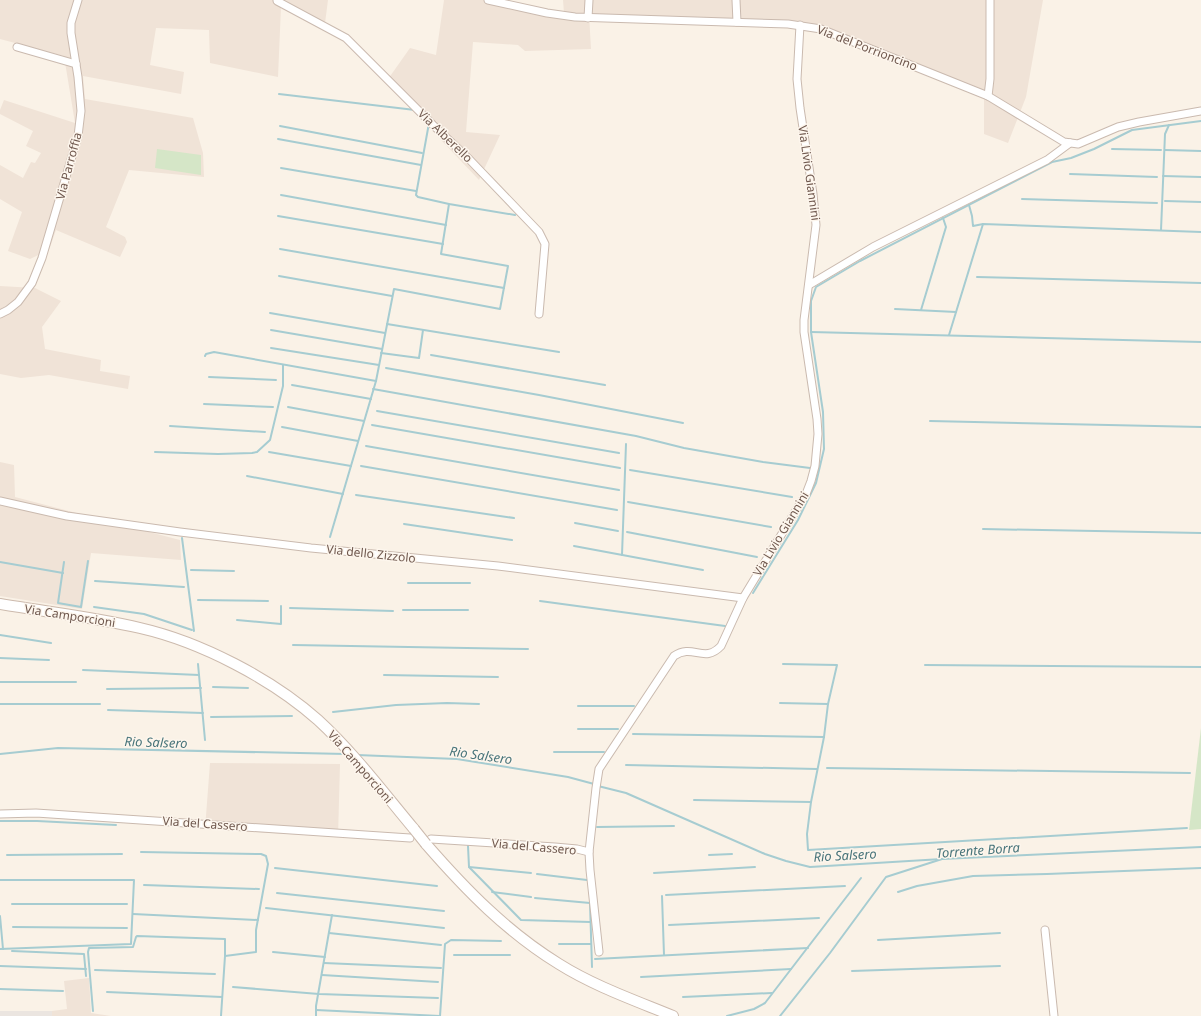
<svg xmlns="http://www.w3.org/2000/svg" width="1201" height="1016" font-family="'Noto Sans',sans-serif">
	<style>
		.residential { fill: #f0e3d7 }
		.industrial { fill: #ebe5e0 }
		.green { fill: #d5e6c7 }
		.lines { fill: none; stroke-linecap: round; stroke-linejoin: round }
		.stream { stroke: #a6ccd1; stroke-width: 2 }
		.minor-casing { stroke: #cabaaf; stroke-width: 9 }
		.secondary-casing { stroke: #ccbaad; stroke-width: 12 }
		.minor { stroke: #fff; stroke-width: 7 }
		.secondary { stroke: #fff; stroke-width: 10 }
		.secondary-bridge-casing { stroke: #ccbaad; stroke-width: 12; stroke-linecap: butt }
		.secondary-bridge { stroke: #fff; stroke-width: 10 }
		.labels { text-anchor: middle; stroke-width: 3; stroke-linejoin: round; paint-order: stroke }
		.street-label { font-size: 12px; fill: #70594f; stroke: #fdf6ed }
		.water-label { font-size: 13px; font-style: italic; fill: #48747a; stroke: #fdf6ed }
	</style>
	<rect width="100%" height="100%" fill="#faf2e7"/>
	<g class="residential">
		<path d="M0,0H328L324,31L281,7L278,77L210,63L209,30L156,28L150,65L184,72L181,94L83,76L85,99L193,118L203,153L204,177L129,170L106,227L125,237L127,242L120,257L56,230L49,250L30,259L8,251L22,212L0,199V165L23,178L31,162L35,163L41,153L26,146L33,131L0,114V110L4,100L75,123L64,56L0,39Z"/>
		<path d="M444,0H507L547,11L564,13L563,0H1043L1026,97L1008,143L984,134V93L859,41L790,21L589,14L591,49L525,51L518,45L473,42L466,132L500,135L479,180L386,82L410,48L436,55Z"/>
		<path d="M0,286L35,288L61,301L42,327L45,349L101,360L100,371L130,376L128,389L49,375L21,378L0,374Z"/>
		<path d="M0,462L14,465L15,497L180,540L181,560L91,553L82,609L0,596Z"/>
		<path d="M210,763L340,764L338,837L205,829Z"/>
		<path d="M89,978L91,1013L111,1016H52V1011L67,1009L64,981Z"/>
	</g>
	<rect class="industrial" x="0" y="1011" width="52" height="5"/>
	<g class="green">
		<path d="M157,149L201,155V175L155,168Z"/>
		<path d="M1201,728V829L1189,830Z"/>
	</g>
	<g class="lines">
		<g class="stream">
			<path d="M279,94L415,110"/>
			<path d="M429,123L416,195L418,197L449,204L515,215"/>
			<path d="M280,126L422,153"/>
			<path d="M278,139L421,165"/>
			<path d="M1112,149L1161,150"/>
			<path d="M1165,150L1201,151"/>
			<path d="M281,168L416,191"/>
			<path d="M1070,174L1157,177"/>
			<path d="M1163,176L1201,177"/>
			<path d="M281,195L446,225"/>
			<path d="M1022,199L1157,203"/>
			<path d="M1165,201L1201,202"/>
			<path d="M969,205L972,216L973,226L983,224L1201,232"/>
			<path d="M278,216L443,244"/>
			<path d="M1161,230L1165,134L1169,125"/>
			<path d="M280,249L504,288"/>
			<path d="M279,276L392,296"/>
			<path d="M977,277L1201,283"/>
			<path d="M895,309L956,312"/>
			<path d="M921,310L946,227L943,218"/>
			<path d="M270,313L385,333"/>
			<path d="M387,324L559,352"/>
			<path d="M271,330L382,349"/>
			<path d="M811,332L1201,342"/>
			<path d="M949,335L983,224"/>
			<path d="M271,348L379,365"/>
			<path d="M381,353L419,358L423,330"/>
			<path d="M431,355L605,385"/>
			<path d="M205,356L206,354L214,352L376,381"/>
			<path d="M386,368L539,395L683,423"/>
			<path d="M209,377L276,380"/>
			<path d="M292,385L371,399"/>
			<path d="M373,389L636,436L684,448L763,462L810,468"/>
			<path d="M204,404L273,407"/>
			<path d="M288,407L364,421"/>
			<path d="M377,411L619,453"/>
			<path d="M930,421L1201,427"/>
			<path d="M372,425L620,468"/>
			<path d="M170,426L265,432"/>
			<path d="M282,427L358,441"/>
			<path d="M366,446L619,490"/>
			<path d="M155,452L218,454L252,453L257,452L270,440L283,386V365"/>
			<path d="M269,452L351,466"/>
			<path d="M361,466L617,510"/>
			<path d="M630,470L792,497"/>
			<path d="M247,476L343,494"/>
			<path d="M356,495L514,518"/>
			<path d="M628,502L771,527"/>
			<path d="M575,523L618,531"/>
			<path d="M404,524L512,540"/>
			<path d="M983,529L1201,533"/>
			<path d="M627,532L757,557"/>
			<path d="M330,537L376,381L394,289L500,309L508,266L441,254L449,204"/>
			<path d="M182,538L194,631"/>
			<path d="M574,546L703,570"/>
			<path d="M622,555L626,444"/>
			<path d="M0,562L63,573"/>
			<path d="M64,562L58,603L81,607L88,561"/>
			<path d="M191,570L234,571"/>
			<path d="M95,581L184,587"/>
			<path d="M408,583H470"/>
			<path d="M753,593L798,520L816,483L824,449L823,412L811,332V301L816,287L860,261L1052,162L1071,158L1094,149L1132,130L1201,121"/>
			<path d="M198,600L268,601"/>
			<path d="M540,601L725,626"/>
			<path d="M94,607L144,614L192,630"/>
			<path d="M290,608L393,611"/>
			<path d="M403,610H468"/>
			<path d="M237,620L281,624V606"/>
			<path d="M0,635L51,643"/>
			<path d="M293,645L528,649"/>
			<path d="M0,658L49,660"/>
			<path d="M198,664L205,740"/>
			<path d="M783,664L837,665L828,704L824,737L811,802L807,834L808,850L1187,828"/>
			<path d="M925,665L1201,667"/>
			<path d="M83,670L199,675"/>
			<path d="M384,675L498,677"/>
			<path d="M0,682H76"/>
			<path d="M213,687L248,688"/>
			<path d="M107,689L201,688"/>
			<path d="M780,703L828,704"/>
			<path d="M0,704H100"/>
			<path d="M578,706H634"/>
			<path d="M108,710L203,713"/>
			<path d="M333,712L396,705L447,703L479,704"/>
			<path d="M211,717L292,716"/>
			<path d="M578,729H618"/>
			<path d="M633,734L824,737"/>
			<path d="M554,752H604"/>
			<path d="M0,754L58,748L346,754"/>
			<path d="M357,755L457,759L568,777L594,784"/>
			<path d="M626,765L817,769"/>
			<path d="M827,768L1190,773"/>
			<path d="M598,786L626,793L765,854L786,861L810,867L942,859"/>
			<path d="M694,800L811,802"/>
			<path d="M0,821H37L116,825"/>
			<path d="M597,827L674,826"/>
			<path d="M468,846L469,867L521,920L590,922"/>
			<path d="M141,852L261,854L266,856L268,864L256,930V952L225,956L221,1016"/>
			<path d="M7,855L122,854"/>
			<path d="M709,855L732,854"/>
			<path d="M469,867L531,873"/>
			<path d="M275,868L437,886"/>
			<path d="M654,873L755,867"/>
			<path d="M537,874L587,880"/>
			<path d="M0,880H134L131,944L0,949"/>
			<path d="M144,885L259,889"/>
			<path d="M492,892L531,897"/>
			<path d="M898,892L917,886L973,876L1047,874L1201,868"/>
			<path d="M277,893L444,911"/>
			<path d="M666,895L845,886"/>
			<path d="M662,896L664,955"/>
			<path d="M535,898L590,903L592,967"/>
			<path d="M12,904H127"/>
			<path d="M266,908L444,928"/>
			<path d="M133,914L258,920"/>
			<path d="M0,916L3,949"/>
			<path d="M669,925L819,918"/>
			<path d="M13,927L127,928"/>
			<path d="M329,933L441,945"/>
			<path d="M878,940L1000,933"/>
			<path d="M559,944H591"/>
			<path d="M12,951L84,954L86,976"/>
			<path d="M273,952L325,957"/>
			<path d="M454,955H510"/>
			<path d="M595,959L808,948"/>
			<path d="M324,963L441,968"/>
			<path d="M0,966L86,969"/>
			<path d="M95,970L215,974"/>
			<path d="M852,971L1000,966"/>
			<path d="M322,975L438,982"/>
			<path d="M641,977L791,969"/>
			<path d="M233,987L319,994L438,998"/>
			<path d="M0,989L63,991"/>
			<path d="M107,992L222,997"/>
			<path d="M683,997L772,993"/>
			<path d="M316,1010L440,1016"/>
			<path d="M93,1011L88,952L89,948L133,947L136,937L137,936L225,939V956"/>
			<path d="M316,1016V1006L332,915"/>
			<path d="M440,1016L445,944L451,940L501,941"/>
			<path d="M727,1016L754,1009L765,1003L861,878"/>
			<path d="M780,1016L830,953L886,877L942,859L1201,847"/>
		</g>
		<g class="minor-casing">
			<g id="minor">
				<path d="M277,0V1L346,38L433,125L469,159L539,232L545,244L539,314"/>
				<path d="M488,0L547,13L575,17L788,24L821,29L988,96L1064,142L1078,144L1118,127L1139,122L1201,111"/>
				<path d="M736,0L737,22"/>
				<path d="M588,18L589,0"/>
				<path d="M17,47L76,64"/>
				<path d="M988,96L990,79V0"/>
				<path d="M809,285L873,247L1047,160L1070,143"/>
				<path d="M0,314L8,310L18,302L32,283L42,258L78,136L81,111L78,77L71,33V23L78,0"/>
				<path d="M0,501L67,516L180,532L311,548L498,566L743,598"/>
				<path d="M0,814L36,813L410,838"/>
				<path d="M431,839L555,847L577,849L589,852"/>
				<path d="M1045,930L1054,1016"/>
				<path d="M599,952L590,870L589,852L596,788L599,769L674,656C693,643 704,664 721,646L743,598L806,494L811,481L815,466L818,434L817,419L804,332V320L816,225L813,194L800,108L797,79L800,25"/>
			</g>
		</g>
		<g class="secondary-casing">
			<g id="secondary">
				<path d="M0,604C47,612 94,617 140,628C201,642 272,679 318,720C354,753 383,792 414,829"/>
				<path d="M426,844C466,890 507,932 559,964C594,986 634,1000 673,1016"/>
			</g>
		</g>
		<use href="#minor" class="minor"/>
		<use href="#secondary" class="secondary"/>
		<g class="secondary-bridge-casing">
			<path id="secondary-bridge" d="M414,829L426,844"/>
		</g>
		<use href="#secondary-bridge" class="secondary-bridge"/>
	</g>
	<g class="labels">
		<g class="street-label">
			<text transform="translate(867 48) rotate(21)" y="4">Via del Porrioncino</text>
			<text transform="translate(445 136) rotate(44)" y="4">Via Alberello</text>
			<text transform="translate(69 166) rotate(-75)" y="4">Via Parroffia</text>
			<text transform="translate(809 173) rotate(82)" y="4">Via Livio Giannini</text>
			<text transform="translate(781 534) rotate(-59)" y="4">Via Livio Giannini</text>
			<text transform="translate(371 554) rotate(6)" y="4">Via dello Zizzolo</text>
			<text transform="translate(70 616) rotate(9)" y="4">Via Camporcioni</text>
			<text transform="translate(360 767) rotate(49)" y="4">Via Camporcioni</text>
			<text transform="translate(205 824) rotate(4)" y="4">Via del Cassero</text>
			<text transform="translate(534 847) rotate(5)" y="4">Via del Cassero</text>
		</g>
		<g class="water-label">
			<text transform="translate(156 742) rotate(2)" y="5">Rio Salsero</text>
			<text transform="translate(481 755) rotate(8)" y="5">Rio Salsero</text>
			<text transform="translate(978 850) rotate(-4)" y="5">Torrente Borra</text>
			<text transform="translate(845 855) rotate(-3)" y="5">Rio Salsero</text>
		</g>
	</g>
</svg>
